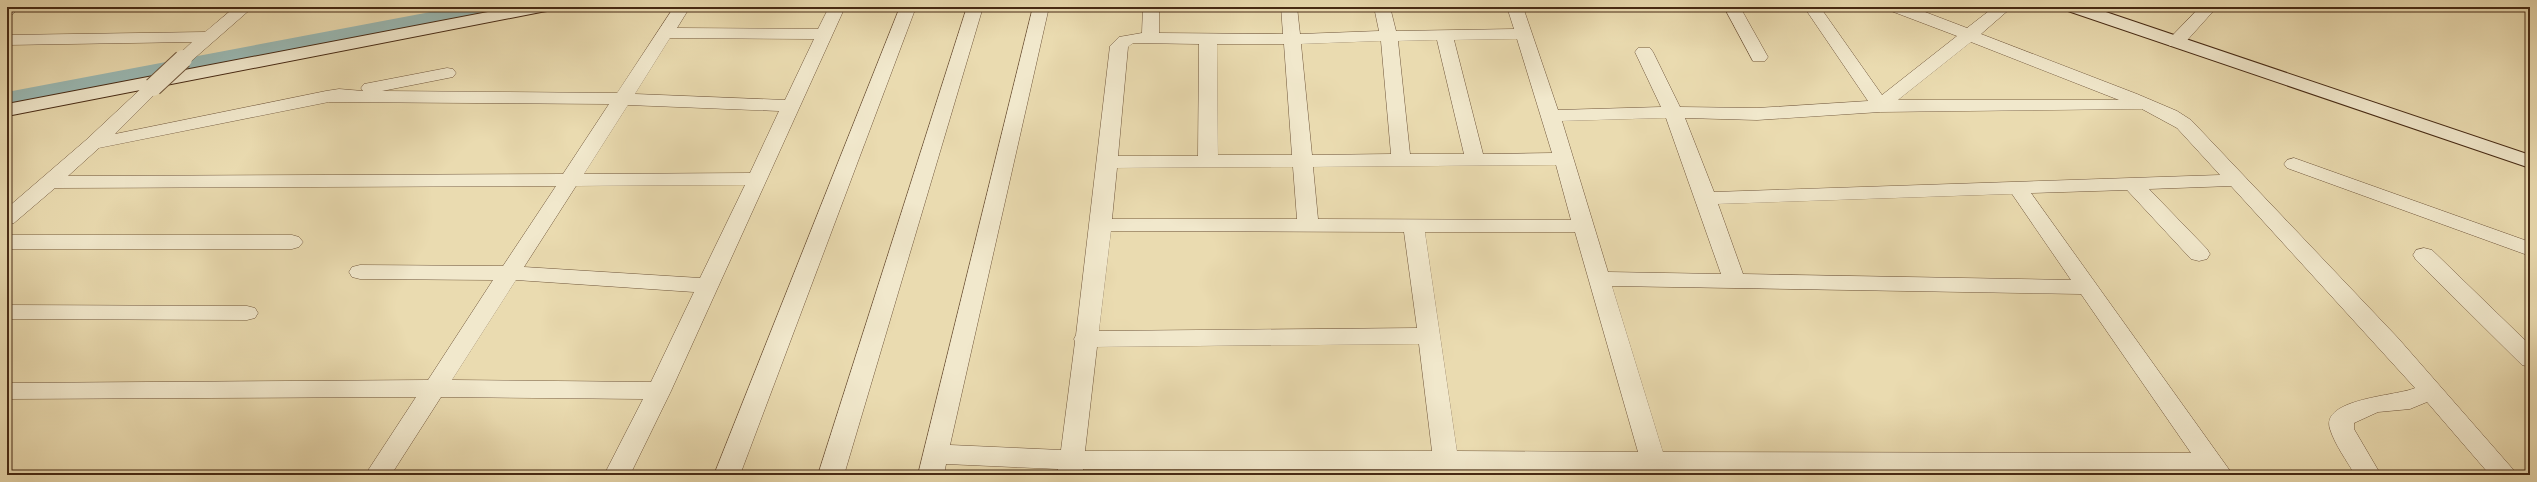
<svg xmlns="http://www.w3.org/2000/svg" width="2537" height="482" font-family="'Libre Bodoni',serif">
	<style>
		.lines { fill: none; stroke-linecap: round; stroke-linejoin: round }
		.canal { fill: #9ab9b4; fill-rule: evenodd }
		.street-casing { stroke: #70563b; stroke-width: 1 }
		.secondary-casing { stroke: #472a14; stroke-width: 2 }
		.street { fill: #f1e8cc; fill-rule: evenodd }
		.secondary { fill: #f1e8cc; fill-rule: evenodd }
		.street-bridge-casing { stroke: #70563b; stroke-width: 20; stroke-linecap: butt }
		.street-bridge { stroke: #f1e8cc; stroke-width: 18 }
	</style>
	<rect width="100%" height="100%" fill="#eadbb0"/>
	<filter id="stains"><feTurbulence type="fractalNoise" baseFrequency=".005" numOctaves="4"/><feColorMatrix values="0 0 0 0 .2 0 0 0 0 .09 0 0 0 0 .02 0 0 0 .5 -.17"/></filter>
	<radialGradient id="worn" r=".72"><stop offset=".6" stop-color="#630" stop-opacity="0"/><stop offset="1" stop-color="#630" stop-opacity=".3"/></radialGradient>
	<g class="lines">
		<path class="canal" d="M457,7H500L497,11L490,13L7,106V92Z"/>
		<g class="street-casing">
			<g id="street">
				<path d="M7,7H19L13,14L7,15Z"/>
				<path d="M235,7H253L189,63H177L174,59L192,42L7,45V35L205,32Z"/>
				<path d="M674,7H690L677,28L818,29L829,7H845L671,391L630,475H604L643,399L441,397L391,475H365L416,397L7,399V383L428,380L493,280L360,279L352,277L349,272L352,267L360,265L503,266L556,186L55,188L14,223L7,225V208L86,140L147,83H159L162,87L115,134L326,91L339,89L363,91L361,88L364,84L447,68L453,69L456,73L453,77L382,91L617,93ZM670,38L814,39L785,100L635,94ZM329,102L609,104L563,174L68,176L99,148ZM628,105L779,111L750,173L584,174ZM745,185L700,278L524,267L576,186ZM516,280L694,292L651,382L452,380Z"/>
				<path d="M900,7H916L740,475H714Z"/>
				<path d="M967,7H983L844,475H818Z"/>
				<path d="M1033,7H1049L950,445L1061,450L1075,342L1074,339L1076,335L1110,46L1119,37L1142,33L1143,7H1159V33L1283,34L1281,7H1297L1300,34L1379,31L1374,7H1390L1396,31L1514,29L1507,7H1523L1558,110L1661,107L1635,52L1638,48H1650L1653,52L1680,107L1757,108L1868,101L1804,7H1820L1882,95L1957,36L1891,11L1889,7H1912L1967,28L1994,7H2012L1981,34L2137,94L2177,111L2191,120L2398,338L2518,475H2490L2427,402L2410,409L2378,412L2354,423V429L2381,475H2355C2347,461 2335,445 2330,429C2320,398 2398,396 2415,388L2231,186L2149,189L2207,249L2210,254L2207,259L2199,261L2191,259L2127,190L2031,193L2233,475H2206L2204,471L1668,470L1670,475H1644L1643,470L1083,469V475H1057L1058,469L946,464L944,475H918ZM1517,39L1552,153L1483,154L1454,40ZM1437,40L1464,154H1410L1398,41ZM1381,41L1391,154L1312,155L1301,44ZM1971,42L2119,100H1898ZM1133,43L1199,44L1198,156H1118L1128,47ZM1217,44H1284L1292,155H1218ZM2142,109L2177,128L2220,175L1714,192L1685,118L1757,120L1880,112ZM1666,118L1721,274L1608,272L1562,121ZM1556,165L1571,220L1318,219L1313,167ZM1293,167L1297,219H1112L1117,168ZM2012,194L2071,280L1743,274L1718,204ZM1111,231L1404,232L1417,328L1099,331ZM1425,232H1575L1638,452L1457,451ZM1612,286L2081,294L2191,453L1663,452ZM1419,344L1432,451H1085L1097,347Z"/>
				<path d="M1724,7H1740L1768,57L1765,61H1753Z"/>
				<path d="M2200,7H2217L2182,46H2170L2167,42L2170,38Z"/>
				<path d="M2294,158L2530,242V256L2287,168L2284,164L2287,160Z"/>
				<path d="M7,235H292L299,237L303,242L299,247L292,249H7Z"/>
				<path d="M2424,248L2432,250L2530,345V367L2522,365L2416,260L2413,255L2416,250Z"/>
				<path d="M7,305L247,306L255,308L258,313L255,318L247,320L7,319Z"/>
			</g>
		</g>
		<g class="secondary-casing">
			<g id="secondary">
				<path d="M514,7H550L547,11L541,12L7,116V104Z"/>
				<path d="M2065,7H2091L2530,155V168L2068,11Z"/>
			</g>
		</g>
		<use href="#street" class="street"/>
		<use href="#secondary" class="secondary"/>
		<g class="street-bridge-casing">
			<path id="street-bridge" d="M153,87L183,59"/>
		</g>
		<use href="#street-bridge" class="street-bridge"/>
	</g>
	<rect width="2537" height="482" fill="none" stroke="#eadbb0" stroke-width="24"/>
	<rect x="8" y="8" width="2521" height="466" fill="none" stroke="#472a14" stroke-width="2"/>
	<rect x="12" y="12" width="2513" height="458" fill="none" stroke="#472a14"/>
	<rect width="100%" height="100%" filter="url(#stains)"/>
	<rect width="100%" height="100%" fill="url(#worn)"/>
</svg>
